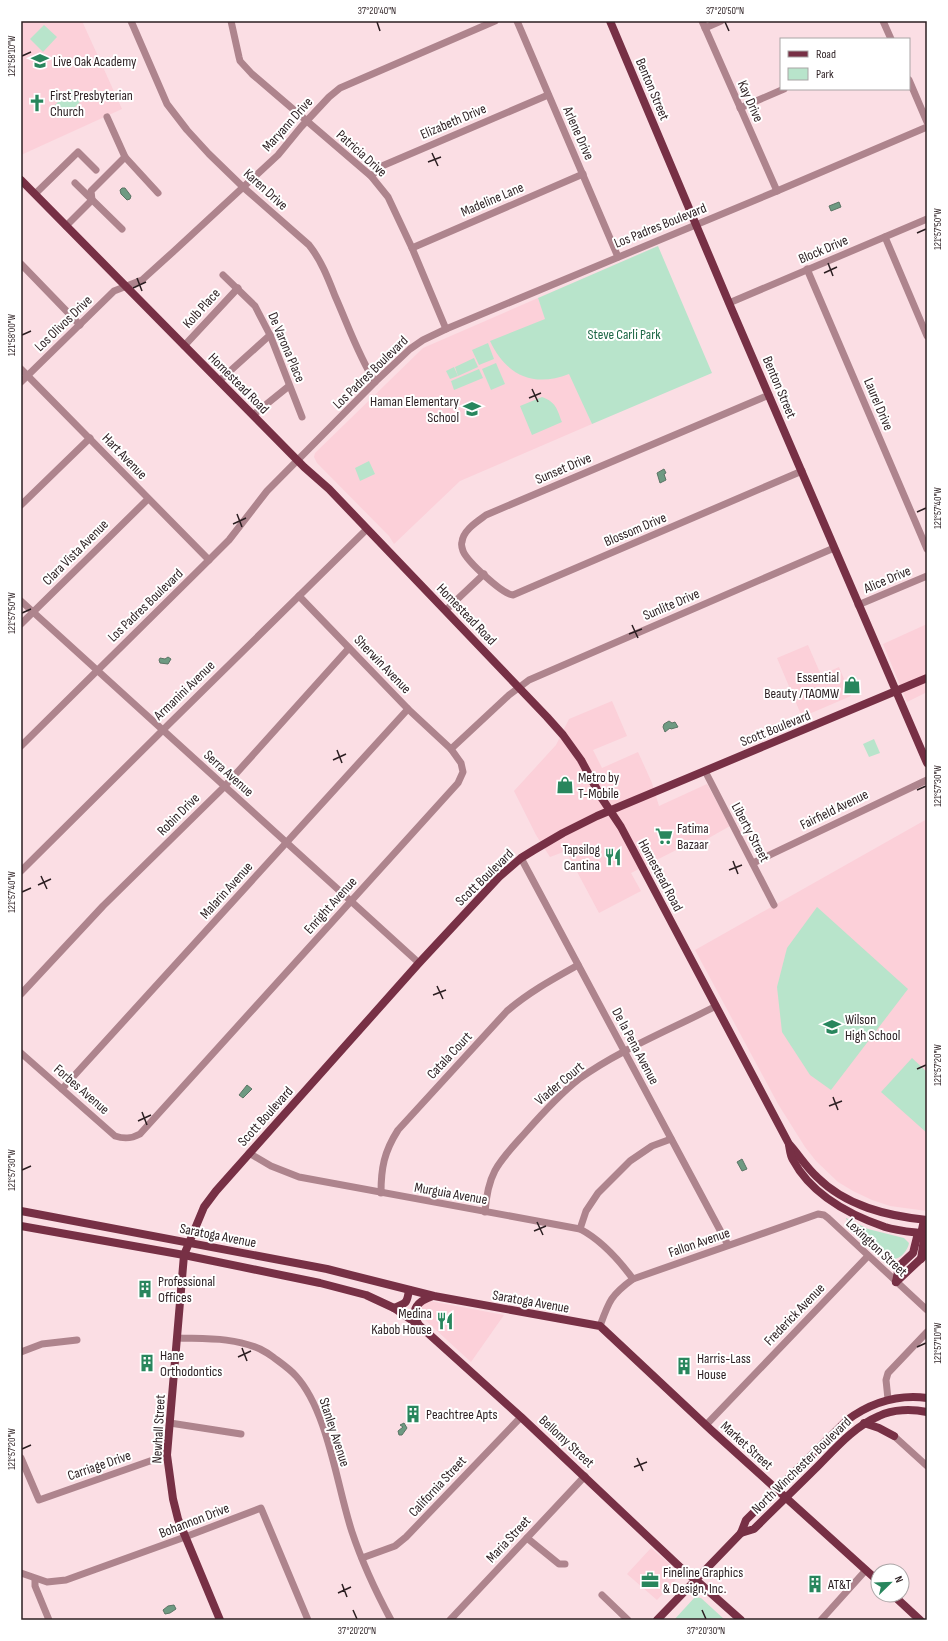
<svg xmlns="http://www.w3.org/2000/svg" width="948" height="1641" font-family="'Sofia Sans Condensed',sans-serif">
	<style>
		.built { fill: #fcd0d9 }
		.green { fill: #b8e4cb }
		.water { fill: #6e9a82; stroke: #5a7565 }
		.lines { fill: none; stroke-linecap: round; stroke-linejoin: round }
		.minor { stroke: #ae848d; stroke-width: 7 }
		.major { stroke: #773045; stroke-width: 8 }
		.ticks { fill: none; stroke: #2b1e21; stroke-width: 1.5 }
		.labels { text-anchor: middle; stroke-width: 4; stroke-linejoin: round; paint-order: stroke }
		.poi-label { font-size: 14px; fill: #2b1e21; stroke: #fff; text-anchor: start }
		.street-label { font-size: 14px; fill: #2b1e21; stroke: #fff }
		.park-label { font-size: 14px; fill: #1d6746; stroke: #fff }
		.neatline { fill: none; stroke: #2b1e21; stroke-width: 1.5 }
		.ticks-label { font-size: 10px; text-anchor: middle; fill: #2b1e21 }
	</style>
	<rect width="100%" height="100%" fill="#fbdee4"/>
	<g class="built">
		<path d="M21,21H82L122,109L21,155Z"/>
		<path d="M538,298L546,319L592,424L460,481L394,544L389,536L317,463L314,457L315,453L423,348Z"/>
		<path d="M927,624V692L907,702L883,644Z"/>
		<path d="M808,645L821,675L839,667L851,696L802,717L777,658Z"/>
		<path d="M612,701L627,736L593,750L602,768L638,752L652,783L659,806L707,784L730,826L693,847L690,843L631,873L641,891L599,913L566,851L550,857L536,835L514,791L556,745L569,719Z"/>
		<path d="M927,819V1211L890,1206L872,1200L853,1191L838,1182L816,1161L805,1147L778,1104L695,950Z"/>
		<path d="M430,1301L504,1315L471,1362L423,1318L419,1311L422,1304Z"/>
		<path d="M651,1548L681,1574L657,1600L627,1574Z"/>
	</g>
	<g class="green">
		<path d="M44,25L57,37L43,52L30,39Z"/>
		<path d="M71,89L82,100L65,117L54,106Z"/>
		<path d="M658,246L712,373L592,424L569,374C533,388 506,375 490,341L545,319L538,298Z"/>
		<path d="M488,343L494,359L479,365L472,350Z"/>
		<path d="M474,358L478,367L458,376L455,367Z"/>
		<path d="M496,363L505,384L491,390L482,369Z"/>
		<path d="M454,367L458,376L450,379L446,371Z"/>
		<path d="M479,369L483,378L454,390L451,381Z"/>
		<path d="M542,397C556,402 557,409 562,422L532,435L520,406Z"/>
		<path d="M369,461L375,474L360,481L355,468Z"/>
		<path d="M874,739L880,753L869,757L863,744Z"/>
		<path d="M817,907L908,989L831,1090L810,1075L782,1032L777,987L787,948Z"/>
		<path d="M912,1058L927,1072V1133L881,1092Z"/>
		<path d="M846,1218L868,1229L904,1238L909,1243C908,1251 899,1261 891,1259L846,1219Z"/>
		<path d="M695,1597L701,1598L725,1620H674Z"/>
	</g>
	<g class="water">
		<path d="M122,188H125L131,196L130,199L127,200L121,194L120,190Z"/>
		<path d="M839,202L841,207L831,211L829,206Z"/>
		<path d="M664,469L666,473L664,474L666,480L660,483L657,473Z"/>
		<path d="M168,657L171,659L168,664L160,663L159,660L160,658L165,659Z"/>
		<path d="M669,721L672,723L675,722L678,727L671,729L670,728L665,732L663,727L664,724Z"/>
		<path d="M247,1085L252,1089L243,1098L239,1095Z"/>
		<path d="M742,1159L747,1169L742,1171L737,1162Z"/>
		<path d="M404,1423L407,1428L402,1435H399L398,1431L403,1427L400,1425Z"/>
		<path d="M174,1605L176,1609L170,1613L165,1614L163,1610L168,1606Z"/>
	</g>
	<g class="lines">
		<g class="minor">
			<path d="M131,21L167,104L187,130L209,154L243,187L309,245C321,260 328,278 335,296C348,325 358,355 375,382"/>
			<path d="M231,21L239,57L240,61L252,74L371,176L388,197L412,248L446,329"/>
			<path d="M517,21L618,257"/>
			<path d="M702,21L777,191"/>
			<path d="M883,21L891,39"/>
			<path d="M705,28L721,21"/>
			<path d="M909,80L927,122"/>
			<path d="M740,108L784,89"/>
			<path d="M107,117L125,157L158,193"/>
			<path d="M371,176L382,166L548,95"/>
			<path d="M75,183L122,229"/>
			<path d="M35,194L78,152L96,170"/>
			<path d="M66,226L92,200L91,191L125,157"/>
			<path d="M885,237L927,336"/>
			<path d="M412,248L583,174"/>
			<path d="M21,264L80,325"/>
			<path d="M807,269L927,549"/>
			<path d="M223,275L255,306L270,335L302,417"/>
			<path d="M729,303L927,219"/>
			<path d="M184,346L238,288"/>
			<path d="M21,369L209,560"/>
			<path d="M219,381L270,335"/>
			<path d="M21,382L114,291L142,280L173,252L278,155L301,127L329,97L340,88L495,21"/>
			<path d="M769,395L486,515C478,521 463,530 462,542C461,544 462,548 463,551C467,561 502,594 513,595L802,471"/>
			<path d="M253,415L289,386"/>
			<path d="M21,505L90,438"/>
			<path d="M21,601L419,963"/>
			<path d="M858,605L927,576"/>
			<path d="M446,610L484,574"/>
			<path d="M21,624L148,499"/>
			<path d="M21,746L209,560L229,540L267,491L375,382L410,349L423,340L446,329L777,191L927,127"/>
			<path d="M451,749L509,695L529,680L834,548"/>
			<path d="M705,771L774,905"/>
			<path d="M521,858L728,1245"/>
			<path d="M753,863L927,780"/>
			<path d="M21,871L170,723L367,529"/>
			<path d="M21,994L103,906L224,787L349,648"/>
			<path d="M21,1053L115,1136C124,1139 131,1139 140,1134L458,783L463,772L461,763L451,749L408,709L299,596"/>
			<path d="M62,1089L408,709"/>
			<path d="M249,1153L271,1166L299,1177L580,1229C601,1240 619,1260 633,1279"/>
			<path d="M381,1193C381,1168 384,1152 398,1130L507,1011C529,992 553,979 578,965"/>
			<path d="M485,1212C488,1171 499,1162 525,1133C540,1116 561,1093 579,1079C619,1050 672,1029 716,1006"/>
			<path d="M580,1229L586,1211L598,1193L630,1161L652,1146L671,1139"/>
			<path d="M600,1326C609,1301 611,1295 633,1279L818,1214L824,1215L828,1218L927,1310"/>
			<path d="M177,1338C205,1339 233,1337 260,1349C264,1351 269,1354 273,1357C281,1363 290,1369 296,1376C328,1411 337,1487 352,1532C362,1562 376,1592 391,1620"/>
			<path d="M21,1352L42,1344L77,1340"/>
			<path d="M888,1399L886,1380L888,1373L927,1332"/>
			<path d="M170,1423L241,1434"/>
			<path d="M706,1425L868,1256"/>
			<path d="M894,1436L927,1466"/>
			<path d="M21,1458L39,1500L167,1455"/>
			<path d="M527,1538L559,1564H565"/>
			<path d="M362,1558L395,1546L406,1537L521,1417"/>
			<path d="M21,1573L47,1582L66,1580L185,1537L261,1508L308,1620"/>
			<path d="M35,1579V1586L49,1620"/>
			<path d="M602,1595L628,1620"/>
			<path d="M450,1620L585,1476"/>
			<path d="M821,1620L866,1570"/>
		</g>
		<g class="major">
			<path d="M610,21L729,303L927,763"/>
			<path d="M21,180L304,467L329,489L547,717L563,735L581,760L601,797L621,827L789,1144C799,1155 806,1167 817,1177C846,1206 887,1216 927,1220"/>
			<path d="M789,1145C790,1150 790,1155 793,1160C811,1194 850,1215 885,1227C898,1231 913,1232 927,1234"/>
			<path d="M21,1211L327,1269L434,1296L600,1326L711,1430L878,1581"/>
			<path d="M21,1226L184,1255L320,1283L366,1295L394,1308L420,1326L521,1417L682,1569L696,1580L741,1620"/>
			<path d="M921,1259L924,1239L921,1234L924,1220"/>
			<path d="M896,1282L899,1266L913,1253L917,1237L921,1234"/>
			<path d="M896,1282L927,1253"/>
			<path d="M394,1308C406,1303 407,1304 409,1290"/>
			<path d="M419,1325C409,1309 418,1301 433,1296"/>
			<path d="M864,1423L879,1428L894,1436"/>
			<path d="M741,1533L754,1529C774,1509 795,1489 815,1469C835,1449 853,1427 879,1416C893,1409 912,1409 927,1412"/>
			<path d="M893,1595L920,1620"/>
			<path d="M220,1620L178,1519L173,1499L167,1455L184,1255L204,1207L216,1191L419,963L499,877L521,858L534,850L563,833L597,816L927,678"/>
			<path d="M657,1620L741,1533L746,1520L846,1421C870,1403 896,1394 927,1398"/>
		</g>
	</g>
	<path class="ticks" d="M377,22L380,31M725,22L729,31M22,56L31,52M432,153L438,166M428,162L441,157M917,233L926,229M828,263L833,276M824,273L837,267M137,278L142,291M133,288L146,282M22,335L31,331M532,389L538,402M529,398L541,393M917,512L926,508M237,514L242,527M233,524L246,518M22,613L31,609M632,625L638,638M629,634L642,629M337,750L342,763M333,760L346,754M917,790L926,786M733,861L738,874M729,870L742,865M41,876L47,889M38,885L51,879M22,892L31,888M437,986L443,999M433,995L446,990M917,1069L926,1065M833,1097L838,1110M829,1106L842,1101M142,1112L147,1125M138,1121L151,1115M22,1170L31,1166M537,1222L543,1235M534,1231L546,1226M917,1347L926,1343M242,1348L247,1361M238,1357L251,1351M22,1449L31,1445M637,1458L643,1471M634,1467L647,1462M342,1584L347,1597M338,1593L351,1587M353,1610L357,1619M702,1610L706,1619"/>
	<defs>
		<g id="school-bare" transform="scale(1.38)"><path d="M0-5L7-2L0 1L-7-2ZM-4 1L0 2.5L4 1V4Q0 6-4 4Z" fill="#28865d" stroke="#fff" stroke-width="2.5" paint-order="stroke"/></g>
		<g id="church-bare" transform="scale(1.38)"><path d="M-1.2-6h2.4v3.5h3.3v2.4h-3.3V6h-2.4V-.1h-3.3v-2.4h3.3Z" fill="#28865d" stroke="#fff" stroke-width="2.5" paint-order="stroke"/></g>
		<g id="shop-bare" transform="scale(1.38)"><path d="M-5-2.5h2.3a2.7 3.5 0 0 1 5.4 0H5L5.5 6h-11ZM-1.5-2.5h3a1.5 2.3 0 0 0-3 0Z" fill="#28865d" stroke="#fff" stroke-width="2.5" paint-order="stroke"/></g>
		<g id="supermarket-bare" transform="scale(1.38)"><path d="M-6-5.5h2.5l.6 2H6L4.5 2H-2.5L-4.4-4H-6ZM-1.5 3.2a1.3 1.3 0 1 0 .1 0ZM3 3.2a1.3 1.3 0 1 0 .1 0Z" fill="#28865d" stroke="#fff" stroke-width="2.5" paint-order="stroke"/></g>
		<g id="restaurant-bare" transform="scale(1.38)"><path d="M-5-6h1v4h1v-4h1v4h1v-4h1v5L-1.5 .5V6h-2V.5L-5-1ZM5-6V6H3V1.5H1.5Q1.5-4 5-6Z" fill="#28865d" stroke="#fff" stroke-width="2.5" paint-order="stroke"/></g>
		<g id="building-bare" transform="scale(1.38)"><path d="M-4-6H4V6H1V3H-1V6H-4ZM-2.5-4.3h1.7v1.8h-1.7ZM.8-4.3h1.7v1.8H.8ZM-2.5-1h1.7V.8h-1.7ZM.8-1h1.7V.8H.8Z" fill="#28865d" stroke="#fff" stroke-width="2.5" paint-order="stroke"/></g>
		<g id="office-bare" transform="scale(1.38)"><path d="M-6-3h4V-5.5h4V-3h4V5H-6ZM-1-4.5V-3h2v-1.5ZM-6 0V1H6V0Z" fill="#28865d" stroke="#fff" stroke-width="2.5" paint-order="stroke"/></g>
	</defs>
	<g fill-rule="evenodd">
		<use href="#school-bare" x="40" y="61"/>
		<use href="#church-bare" x="37" y="103"/>
		<use href="#school-bare" x="472" y="409"/>
		<use href="#shop-bare" x="852" y="685"/>
		<use href="#shop-bare" x="565" y="785"/>
		<use href="#supermarket-bare" x="664" y="836"/>
		<use href="#restaurant-bare" x="613" y="857"/>
		<use href="#school-bare" x="832" y="1027"/>
		<use href="#building-bare" x="145" y="1289"/>
		<use href="#restaurant-bare" x="445" y="1321"/>
		<use href="#building-bare" x="147" y="1363"/>
		<use href="#building-bare" x="684" y="1366"/>
		<use href="#building-bare" x="413" y="1414"/>
		<use href="#office-bare" x="650" y="1580"/>
		<use href="#building-bare" x="815" y="1584"/>
	</g>
	<g class="labels">
		<g class="poi-label">
			<text x="53" y="66">Live Oak Academy</text>
			<text x="50" y="100">First Presbyterian<tspan x="50" dy="16">Church</tspan></text>
			<text x="459" y="406" text-anchor="end">Haman Elementary<tspan x="459" dy="16">School</tspan></text>
			<text x="839" y="682" text-anchor="end">Essential<tspan x="839" dy="16">Beauty /TAOMW</tspan></text>
			<text x="578" y="782">Metro by<tspan x="578" dy="16">T-Mobile</tspan></text>
			<text x="677" y="833">Fatima<tspan x="677" dy="16">Bazaar</tspan></text>
			<text x="600" y="854" text-anchor="end">Tapsilog<tspan x="600" dy="16">Cantina</tspan></text>
			<text x="845" y="1024">Wilson<tspan x="845" dy="16">High School</tspan></text>
			<text x="158" y="1286">Professional<tspan x="158" dy="16">Offices</tspan></text>
			<text x="432" y="1318" text-anchor="end">Medina<tspan x="432" dy="16">Kabob House</tspan></text>
			<text x="160" y="1360">Hane<tspan x="160" dy="16">Orthodontics</tspan></text>
			<text x="697" y="1363">Harris-Lass<tspan x="697" dy="16">House</tspan></text>
			<text x="426" y="1419">Peachtree Apts</text>
			<text x="663" y="1577">Fineline Graphics<tspan x="663" dy="16">&amp; Design, Inc.</tspan></text>
			<text x="828" y="1589">AT&amp;T</text>
		</g>
		<g class="street-label">
			<text transform="translate(653 89) rotate(67)" y="5">Benton Street</text>
			<text transform="translate(751 101) rotate(66)" y="5">Kay Drive</text>
			<text transform="translate(453 121) rotate(-23)" y="5">Elizabeth Drive</text>
			<text transform="translate(287 124) rotate(-48)" y="5">Maryann Drive</text>
			<text transform="translate(579 133) rotate(66)" y="5">Arlene Drive</text>
			<text transform="translate(362 153) rotate(42)" y="5">Patricia Drive</text>
			<text transform="translate(266 189) rotate(42)" y="5">Karen Drive</text>
			<text transform="translate(492 199) rotate(-23)" y="5">Madeline Lane</text>
			<text transform="translate(660 225) rotate(-22)" y="5">Los Padres Boulevard</text>
			<text transform="translate(823 249) rotate(-23)" y="5">Block Drive</text>
			<text transform="translate(201 308) rotate(-48)" y="5">Kolb Place</text>
			<text transform="translate(63 323) rotate(-44)" y="5">Los Olivos Drive</text>
			<text transform="translate(287 347) rotate(67)" y="5">De Varona Place</text>
			<text transform="translate(370 372) rotate(-44)" y="5">Los Padres Boulevard</text>
			<text transform="translate(239 383) rotate(45)" y="5">Homestead Road</text>
			<text transform="translate(780 387) rotate(67)" y="5">Benton Street</text>
			<text transform="translate(879 404) rotate(67)" y="5">Laurel Drive</text>
			<text transform="translate(125 456) rotate(46)" y="5">Hart Avenue</text>
			<text transform="translate(563 468) rotate(-23)" y="5">Sunset Drive</text>
			<text transform="translate(635 529) rotate(-23)" y="5">Blossom Drive</text>
			<text transform="translate(75 552) rotate(-45)" y="5">Clara Vista Avenue</text>
			<text transform="translate(887 579) rotate(-23)" y="5">Alice Drive</text>
			<text transform="translate(671 604) rotate(-23)" y="5">Sunlite Drive</text>
			<text transform="translate(145 605) rotate(-44)" y="5">Los Padres Boulevard</text>
			<text transform="translate(467 614) rotate(46)" y="5">Homestead Road</text>
			<text transform="translate(383 664) rotate(46)" y="5">Sherwin Avenue</text>
			<text transform="translate(184 690) rotate(-44)" y="5">Armanini Avenue</text>
			<text transform="translate(775 728) rotate(-22)" y="5">Scott Boulevard</text>
			<text transform="translate(229 773) rotate(42)" y="5">Serra Avenue</text>
			<text transform="translate(834 809) rotate(-26)" y="5">Fairfield Avenue</text>
			<text transform="translate(178 814) rotate(-45)" y="5">Robin Drive</text>
			<text transform="translate(751 832) rotate(62)" y="5">Liberty Street</text>
			<text transform="translate(661 875) rotate(62)" y="5">Homestead Road</text>
			<text transform="translate(484 877) rotate(-44)" y="5">Scott Boulevard</text>
			<text transform="translate(226 890) rotate(-48)" y="5">Malarin Avenue</text>
			<text transform="translate(330 905) rotate(-48)" y="5">Enright Avenue</text>
			<text transform="translate(636 1046) rotate(62)" y="5">De la Pena Avenue</text>
			<text transform="translate(449 1055) rotate(-47)" y="5">Catala Court</text>
			<text transform="translate(559 1083) rotate(-40)" y="5">Viader Court</text>
			<text transform="translate(82 1089) rotate(41)" y="5">Forbes Avenue</text>
			<text transform="translate(265 1116) rotate(-48)" y="5">Scott Boulevard</text>
			<text transform="translate(451 1193) rotate(10)" y="5">Murguia Avenue</text>
			<text transform="translate(218 1235) rotate(11)" y="5">Saratoga Avenue</text>
			<text transform="translate(699 1242) rotate(-19)" y="5">Fallon Avenue</text>
			<text transform="translate(877 1247) rotate(43)" y="5">Lexington Street</text>
			<text transform="translate(531 1301) rotate(10)" y="5">Saratoga Avenue</text>
			<text transform="translate(794 1314) rotate(-46)" y="5">Frederick Avenue</text>
			<text transform="translate(158 1429) rotate(-87)" y="5">Newhall Street</text>
			<text transform="translate(335 1432) rotate(72)" y="5">Stanley Avenue</text>
			<text transform="translate(567 1441) rotate(43)" y="5">Bellomy Street</text>
			<text transform="translate(747 1445) rotate(42)" y="5">Market Street</text>
			<text transform="translate(99 1465) rotate(-19)" y="5">Carriage Drive</text>
			<text transform="translate(801 1465) rotate(-44)" y="5">North Winchester Boulevard</text>
			<text transform="translate(437 1486) rotate(-47)" y="5">California Street</text>
			<text transform="translate(194 1520) rotate(-21)" y="5">Bohannon Drive</text>
			<text transform="translate(508 1539) rotate(-47)" y="5">Maria Street</text>
		</g>
		<g class="park-label">
			<text x="624" y="339">Steve Carli Park</text>
		</g>
	</g>
	<rect width="948" height="1641" fill="none" stroke="#ffffff" stroke-width="44"/>
	<rect x="780" y="38" width="130" height="52" fill="#ffffff" stroke="#aaa5a6"/>
	<rect x="788" y="51" width="20" height="6" fill="#773045" stroke="#aaa5a6"/>
	<text x="816" y="58" font-size="12" fill="#2b1e21">Road</text>
	<rect x="788" y="68" width="20" height="12" fill="#b8e4cb" stroke="#aaa5a6"/>
	<text x="816" y="78" font-size="12" fill="#2b1e21">Park</text>
	<g transform="translate(890 1583) rotate(67)"><circle r="19" fill="#ffffff" stroke="#aaa5a6"/>
	<path d="M0-3L7 15L0 10L-7 15Z" fill="#28865d"/>
	<text y="-6" font-size="11" font-weight="bold" text-anchor="middle" fill="#2b1e21">N</text>
	</g>
	<rect x="22" y="22" width="904" height="1597" class="neatline"/>
	<g class="ticks-label">
		<text x="377" y="14">37°20'40"N</text>
		<text x="725" y="14">37°20'50"N</text>
		<text transform="translate(11 56) rotate(-90)" y="4">121°58'10"W</text>
		<text transform="translate(937 229) rotate(-90)" y="4">121°57'50"W</text>
		<text transform="translate(11 335) rotate(-90)" y="4">121°58'00"W</text>
		<text transform="translate(937 508) rotate(-90)" y="4">121°57'40"W</text>
		<text transform="translate(11 613) rotate(-90)" y="4">121°57'50"W</text>
		<text transform="translate(937 786) rotate(-90)" y="4">121°57'30"W</text>
		<text transform="translate(11 892) rotate(-90)" y="4">121°57'40"W</text>
		<text transform="translate(937 1065) rotate(-90)" y="4">121°57'20"W</text>
		<text transform="translate(11 1170) rotate(-90)" y="4">121°57'30"W</text>
		<text transform="translate(937 1343) rotate(-90)" y="4">121°57'10"W</text>
		<text transform="translate(11 1449) rotate(-90)" y="4">121°57'20"W</text>
		<text x="357" y="1634">37°20'20"N</text>
		<text x="706" y="1634">37°20'30"N</text>
	</g>
</svg>
